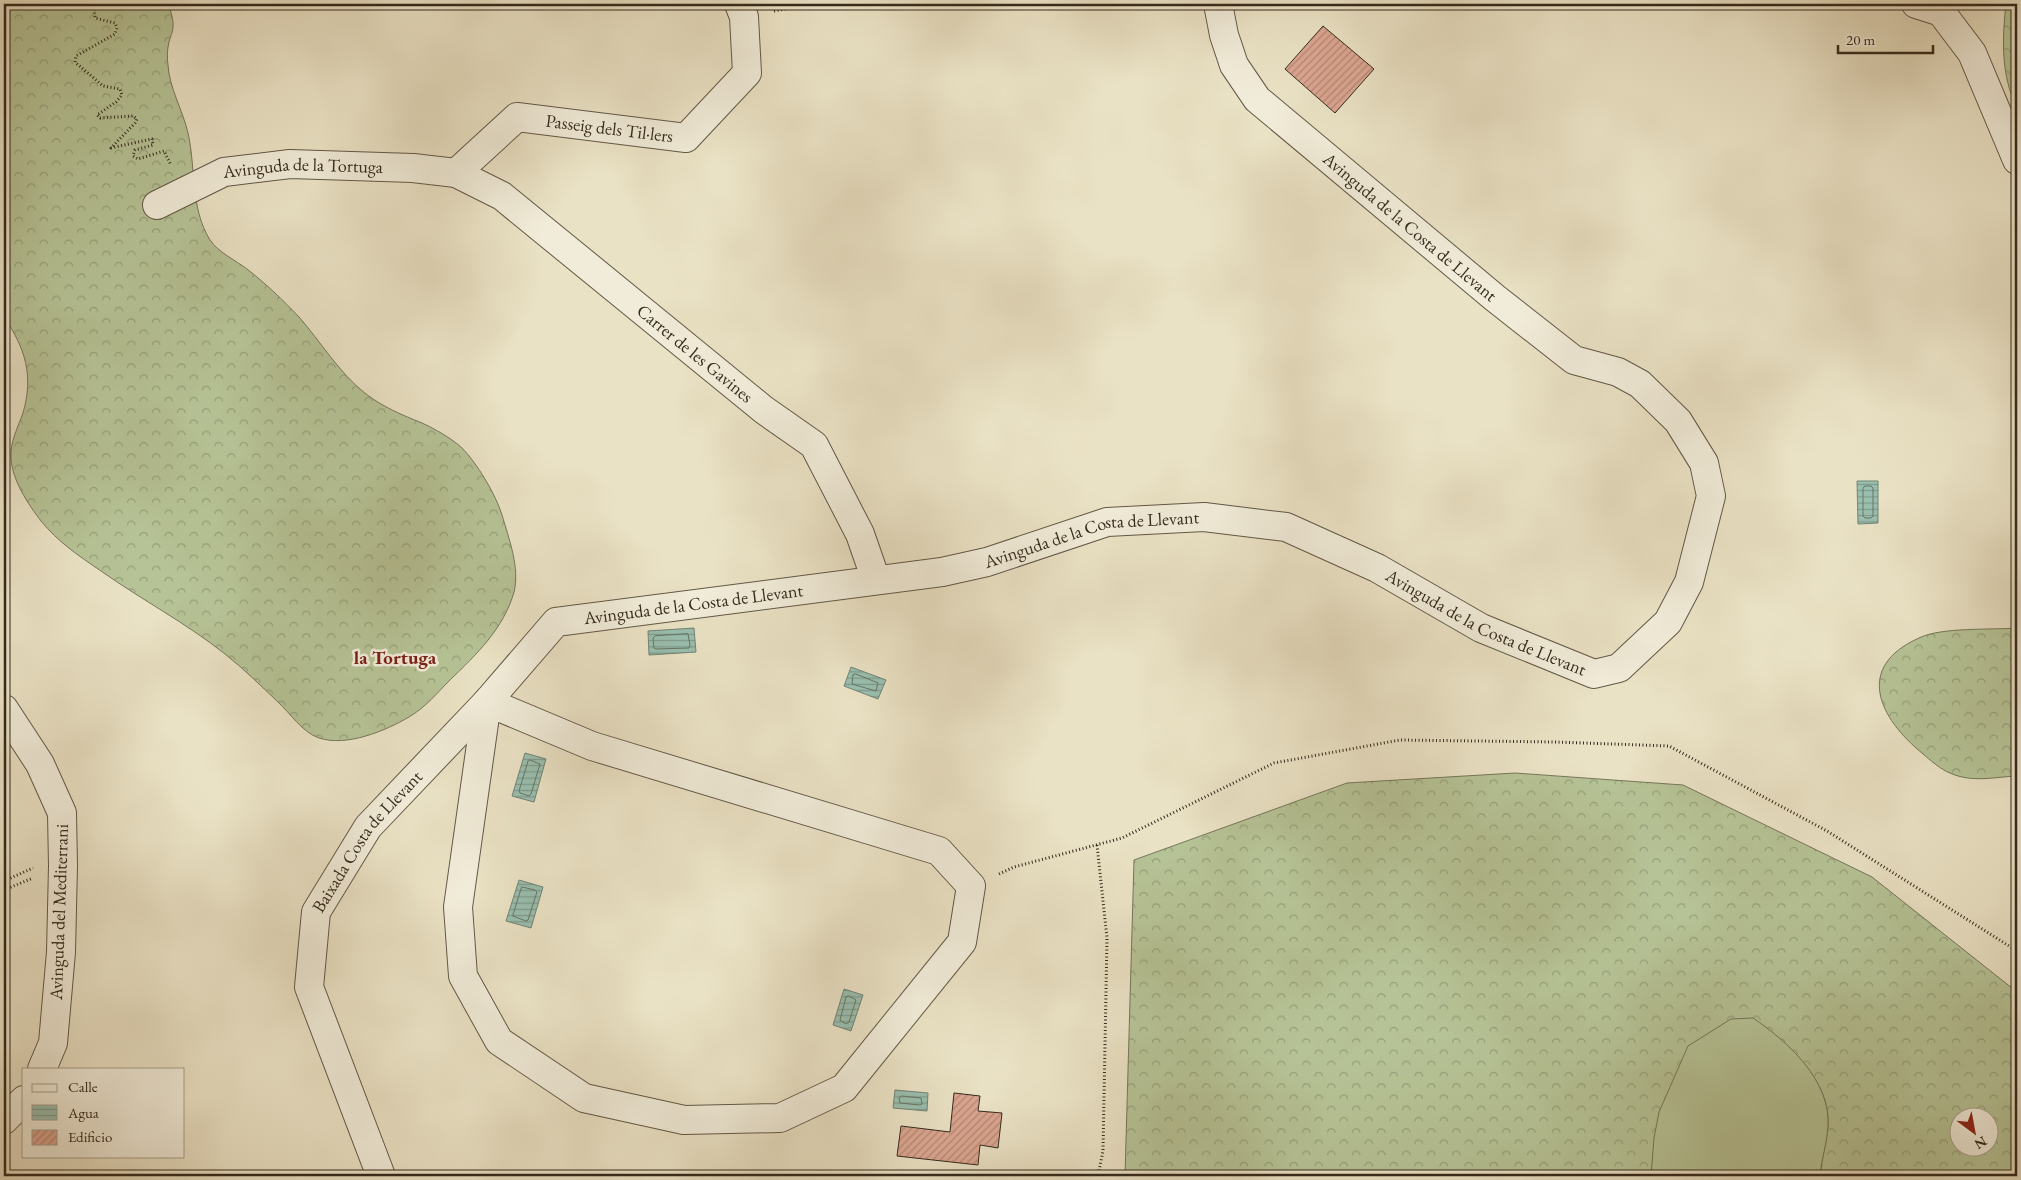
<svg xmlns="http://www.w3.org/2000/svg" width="2021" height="1180" font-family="'EB Garamond',serif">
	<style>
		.forest { fill: url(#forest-crowns); stroke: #75765a; fill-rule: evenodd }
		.garden { fill: #b6c396; stroke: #75765a }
		.water { fill: url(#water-rules); stroke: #718375 }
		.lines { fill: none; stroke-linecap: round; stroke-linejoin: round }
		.shore { stroke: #667466; stroke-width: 1 }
		.building { fill: url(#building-hatch); stroke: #342a1d }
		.minor-casing { stroke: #625847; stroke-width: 30 }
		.path { stroke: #342a1d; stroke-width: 3; stroke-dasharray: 1 2.5; stroke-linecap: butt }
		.minor { stroke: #f1ecd9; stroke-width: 28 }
		.labels { text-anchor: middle; stroke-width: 5; stroke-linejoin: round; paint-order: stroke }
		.street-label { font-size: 18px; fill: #342a1d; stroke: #f1ecd9 }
		.neighbourhood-label { font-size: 19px; font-weight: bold; fill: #7a1f14; stroke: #f1ecd9 }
	</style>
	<defs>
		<pattern id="forest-crowns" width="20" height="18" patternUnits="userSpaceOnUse" patternTransform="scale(1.25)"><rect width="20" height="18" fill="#b6c396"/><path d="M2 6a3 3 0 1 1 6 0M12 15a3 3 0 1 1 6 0" fill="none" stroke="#959f7a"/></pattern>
		<pattern id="water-rules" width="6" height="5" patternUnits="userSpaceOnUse" patternTransform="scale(1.25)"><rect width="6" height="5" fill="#99bfaf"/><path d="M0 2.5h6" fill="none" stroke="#7e9b8e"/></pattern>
		<pattern id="building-hatch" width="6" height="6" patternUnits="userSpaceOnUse" patternTransform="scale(1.25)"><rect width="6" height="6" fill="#dca691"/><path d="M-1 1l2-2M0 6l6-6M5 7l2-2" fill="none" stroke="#b38776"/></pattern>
	</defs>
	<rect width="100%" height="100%" fill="#eae2c5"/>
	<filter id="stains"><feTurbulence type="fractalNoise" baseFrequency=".004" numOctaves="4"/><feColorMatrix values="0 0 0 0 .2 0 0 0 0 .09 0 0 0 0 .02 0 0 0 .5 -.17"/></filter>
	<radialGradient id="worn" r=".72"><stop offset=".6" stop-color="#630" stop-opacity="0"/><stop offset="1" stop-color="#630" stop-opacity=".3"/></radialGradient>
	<g class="forest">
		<path d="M4,4H169C170,11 174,20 173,27C173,32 170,37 169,42C167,50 167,58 168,65C169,87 183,111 188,133C196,168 190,208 210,240C218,252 235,260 247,269C265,283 283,300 299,317C321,342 339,373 366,394C383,407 402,415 422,423C435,429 451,438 462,448C477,463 496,495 502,515C509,539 520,568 514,592C504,628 476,655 450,680C437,693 426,707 409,717C385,731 347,747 319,738C302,732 291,714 278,702C261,686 244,669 225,654C186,623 142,600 101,571C79,556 58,542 41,521C28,504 12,480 11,458C10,442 18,427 23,413C34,375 25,348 4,317Z"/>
		<path d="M2006,4H2017V108C2001,76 2002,39 2006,4Z"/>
		<path d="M2017,628V776C1994,777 1972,783 1950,773C1940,769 1930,760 1922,753C1879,718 1854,667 1919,638C1941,627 1991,630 2017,628Z"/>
		<path d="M1515,773L1683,785L1872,877L2017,992V1176H1820C1821,1159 1827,1143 1828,1126C1830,1094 1810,1068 1787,1047L1653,1161L1651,1176H1125L1134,860L1347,783ZM1958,1118H1988V1148H1958Z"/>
	</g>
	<path class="garden" d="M1753,1018C1788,1042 1831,1080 1828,1127C1827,1144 1821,1160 1820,1176H1651L1654,1138L1659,1112L1688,1046L1731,1019Z"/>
	<g class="water">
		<path d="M1857,481H1878V523L1858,524Z"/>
		<path d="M694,628L696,652L649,655L648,631Z"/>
		<path d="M851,667L886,680L878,699L844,686Z"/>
		<path d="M525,753L546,759L534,802L512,796Z"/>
		<path d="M519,880L543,887L531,928L506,921Z"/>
		<path d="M844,989L863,995L851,1031L833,1025Z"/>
		<path d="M895,1090L928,1093L927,1111L893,1108Z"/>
	</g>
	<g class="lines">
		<g class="shore">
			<path d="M1865,486H1871L1873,488V516L1871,518H1865L1863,516V489Z"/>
			<path d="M688,634L690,645L689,648L656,649L654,648L653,638L655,636Z"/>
			<path d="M856,674L878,683L876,691L852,684L853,675Z"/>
			<path d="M530,760L540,764L531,794L529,796L520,793L519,791L528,761Z"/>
			<path d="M522,887L535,890L537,892L528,920L526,921L513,916Z"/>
			<path d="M849,996L856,1000L849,1022L846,1024L840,1020L846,997Z"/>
			<path d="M902,1096L921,1098L922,1104L920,1105L900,1103L899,1098Z"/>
		</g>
	</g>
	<g class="building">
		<path d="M1323,26L1374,69L1335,113L1285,69Z"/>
		<path d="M954,1093L980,1096L978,1111L1002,1113L998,1148L980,1145L978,1165L897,1156L901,1126L950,1132Z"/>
	</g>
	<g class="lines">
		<g class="minor-casing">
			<g id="minor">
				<path d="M1916,4L1941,12L1972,53L2017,160"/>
				<path id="s1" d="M456,173L517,117L686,138L747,73L744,17L739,4"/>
				<path id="s2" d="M157,205L224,172L290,164L413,168L456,173L502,196L764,410L814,445L860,534L876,580"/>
				<path d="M487,702L592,746L939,851L971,886L962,942L844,1088L780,1118L684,1120L584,1098L499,1041L463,976L458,907Z"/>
				<path d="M4,709L40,764L62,813L63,866L61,952L53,1043L42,1069"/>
				<path d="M4,1120L24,1100"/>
				<path id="s3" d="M381,1176L309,987L316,912L368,827L487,702L556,622L942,572L987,562L1107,522L1204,517L1286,527L1377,568L1481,628L1594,674L1619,668L1668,622L1689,582L1711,496L1704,463L1678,421L1640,384L1618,372L1574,360L1495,298L1257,99L1234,65L1224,35L1218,4"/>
			</g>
		</g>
		<g class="path">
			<path d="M99,4L94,10L95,18L115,23L117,28L115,34L76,56L75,62L103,86L120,89L122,95L116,102L97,115L100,118L133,116L137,119L135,123L111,148L152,139L153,145L135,150L133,156L138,159L164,151L171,165"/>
			<path d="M774,11L812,4"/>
			<path d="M1097,845L1107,938L1103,1151L1098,1176"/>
			<path d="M999,874L1014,867L1122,838L1274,763L1400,740L1555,742L1669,746L1827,831L2017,951"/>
			<path d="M4,881L33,868"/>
			<path d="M4,890L33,878"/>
		</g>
		<use href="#minor" class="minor"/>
	</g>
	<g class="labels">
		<g class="street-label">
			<text dy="6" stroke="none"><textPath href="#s1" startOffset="176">Passeig dels Til·lers</textPath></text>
			<text dy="6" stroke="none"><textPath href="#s2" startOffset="154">Avinguda de la Tortuga</textPath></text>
			<text transform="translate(1410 227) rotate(40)" y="6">Avinguda de la Costa de Llevant</text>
			<text dy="6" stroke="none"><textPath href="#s2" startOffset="608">Carrer de les Gavines</textPath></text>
			<text dy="6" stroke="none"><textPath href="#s3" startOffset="1199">Avinguda de la Costa de Llevant</textPath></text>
			<text dy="6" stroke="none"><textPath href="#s3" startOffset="794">Avinguda de la Costa de Llevant</textPath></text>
			<text dy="6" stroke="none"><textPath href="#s3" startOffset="1619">Avinguda de la Costa de Llevant</textPath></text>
			<text dy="6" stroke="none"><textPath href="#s3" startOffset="365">Baixada Costa de Llevant</textPath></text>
			<text transform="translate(59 912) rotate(-88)" y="6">Avinguda del Mediterrani</text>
		</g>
		<g class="neighbourhood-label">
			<text x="395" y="664">la Tortuga</text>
		</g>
	</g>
	<rect width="2021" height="1180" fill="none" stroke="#eae2c5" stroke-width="20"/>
	<rect x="5" y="5" width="2011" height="1170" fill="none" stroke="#342a1d" stroke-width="2.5"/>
	<rect x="10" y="10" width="2001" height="1160" fill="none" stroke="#342a1d"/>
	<rect x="22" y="1068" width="162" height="90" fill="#f1ecd9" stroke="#a59e8e"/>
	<rect x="32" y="1084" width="25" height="8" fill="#f1ecd9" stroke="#a59e8e"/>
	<text x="68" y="1092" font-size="15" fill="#342a1d">Calle</text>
	<rect x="32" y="1105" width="25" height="15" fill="url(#water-rules)" stroke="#a59e8e"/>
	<text x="68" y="1118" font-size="15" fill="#342a1d">Agua</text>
	<rect x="32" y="1130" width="25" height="15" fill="url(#building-hatch)" stroke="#a59e8e"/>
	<text x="68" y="1142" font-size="15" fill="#342a1d">Edificio</text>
	<g transform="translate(1974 1132) rotate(148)"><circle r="24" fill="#f1ecd9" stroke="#a59e8e"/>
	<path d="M0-4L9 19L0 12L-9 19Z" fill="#8f2418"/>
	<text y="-8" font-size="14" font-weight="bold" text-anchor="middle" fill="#342a1d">N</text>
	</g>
	<path d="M1838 45v8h95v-8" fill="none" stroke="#342a1d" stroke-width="2.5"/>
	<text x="1846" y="45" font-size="15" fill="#342a1d" stroke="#f1ecd9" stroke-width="4" paint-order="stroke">20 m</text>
	<rect width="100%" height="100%" filter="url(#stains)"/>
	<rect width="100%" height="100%" fill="url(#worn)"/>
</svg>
